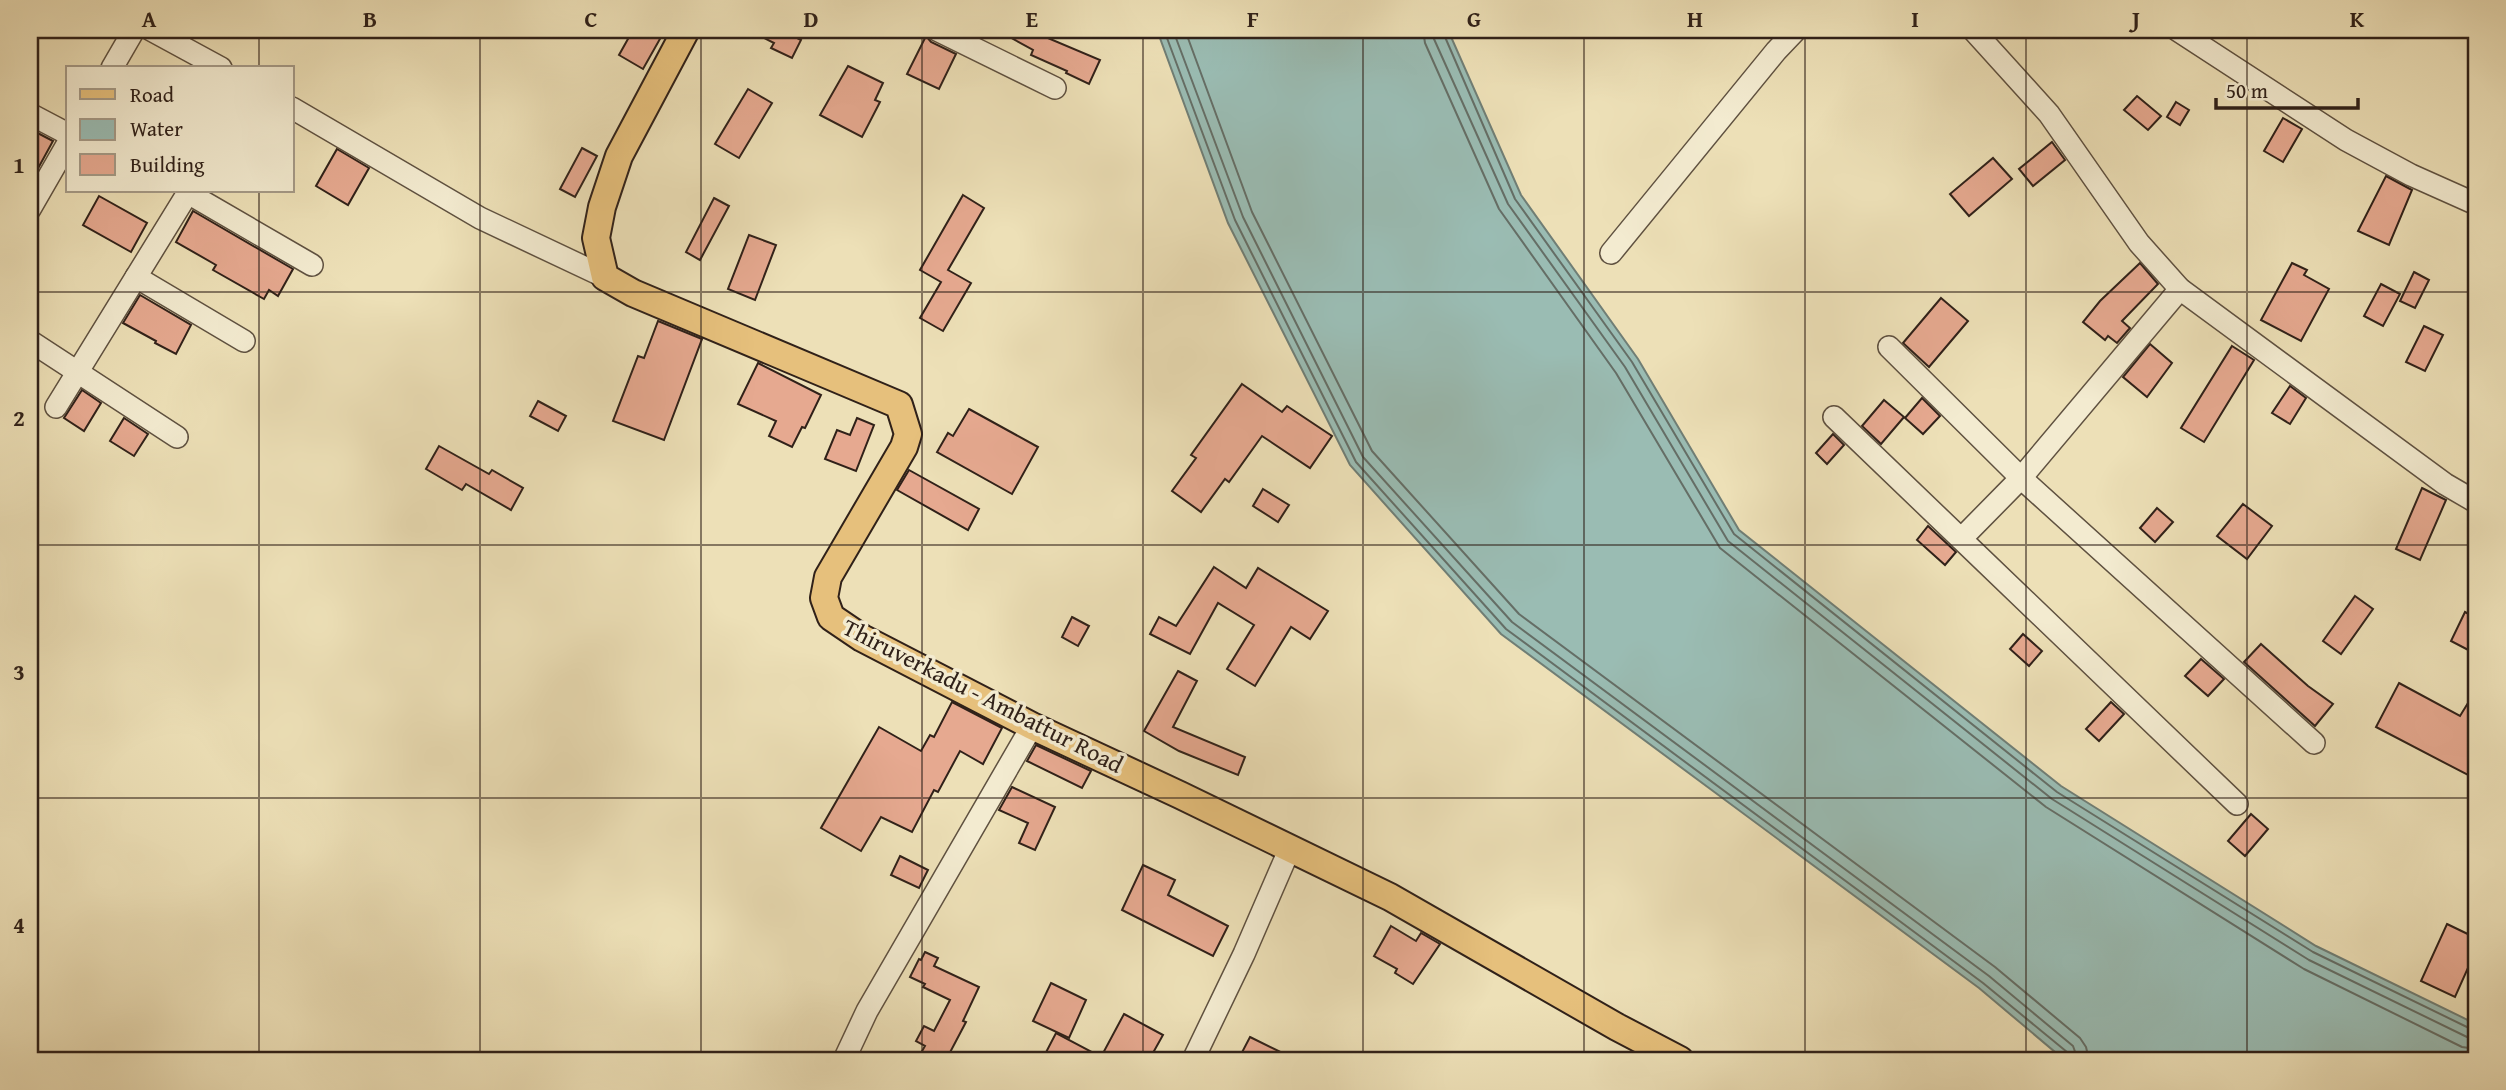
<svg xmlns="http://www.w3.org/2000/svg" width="2506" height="1090" font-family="'Gentium Book Plus',serif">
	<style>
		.water { fill: #9abcb3; stroke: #707e75; stroke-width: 2 }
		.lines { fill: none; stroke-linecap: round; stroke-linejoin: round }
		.shore { stroke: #656e66; stroke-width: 2 }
		.building { fill: #e6a990; stroke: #302119; stroke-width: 2 }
		.minor-casing { stroke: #5f5140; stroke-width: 24 }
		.major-casing { stroke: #302119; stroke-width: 30 }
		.minor { stroke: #f3ebd0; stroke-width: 21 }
		.major { stroke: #e6c07c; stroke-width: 26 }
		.grid { fill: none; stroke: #302119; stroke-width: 2; stroke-opacity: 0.55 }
		.labels { text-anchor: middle; stroke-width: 7; stroke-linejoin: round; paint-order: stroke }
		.street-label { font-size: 24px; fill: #302119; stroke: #f3ebd0 }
		.neatline { fill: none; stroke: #302119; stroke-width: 2.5 }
		.grid-label { font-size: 23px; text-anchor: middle; font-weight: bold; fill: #302119 }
	</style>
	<rect width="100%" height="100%" fill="#ede0b7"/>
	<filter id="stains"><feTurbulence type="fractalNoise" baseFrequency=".00286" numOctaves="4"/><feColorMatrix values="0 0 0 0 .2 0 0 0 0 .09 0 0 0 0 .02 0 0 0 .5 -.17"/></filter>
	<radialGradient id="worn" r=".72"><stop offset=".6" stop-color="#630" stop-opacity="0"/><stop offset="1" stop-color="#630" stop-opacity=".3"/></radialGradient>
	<path class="water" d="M1157,30H1448L1521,195L1638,359L1739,530L2061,786L2316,946L2476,1024V1060H2069L2061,1057L1979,988L1501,634L1350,465L1228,223Z"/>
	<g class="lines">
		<g class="shore">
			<path d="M1164,30L1235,220L1356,462L1506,629L1983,983L2067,1052L2069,1060"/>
			<path d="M1173,30L1243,217L1363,457L1512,622L1989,976L2073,1046L2078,1060"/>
			<path d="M1185,30L1252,212L1372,451L1519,614L1995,967L2080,1038L2086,1047L2089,1060"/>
			<path d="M1423,30L1425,43L1499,209L1616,373L1720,548L2046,807L2304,969L2462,1047L2476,1049"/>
			<path d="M1433,30L1434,39L1508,204L1625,367L1728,541L2052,799L2309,960L2467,1037L2476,1039"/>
			<path d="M1442,30L1515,199L1632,362L1734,534L2057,792L2313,952L2471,1029L2476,1030"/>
		</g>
	</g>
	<g class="building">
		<path d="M633,30H665L643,69L619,55Z"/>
		<path d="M748,30H801L797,38L801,40L792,58L771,48L774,43Z"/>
		<path d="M997,30H1029L1100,60L1089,84L1066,73L1067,71L1031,55L1033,50Z"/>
		<path d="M926,36L931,42L956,54L939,89L907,74Z"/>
		<path d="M848,66L883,83L875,100L880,102L862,137L820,115Z"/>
		<path d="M748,89L772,103L739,158L715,144Z"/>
		<path d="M2137,96L2161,116L2148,130L2124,110Z"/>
		<path d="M2176,102L2189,110L2180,125L2167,117Z"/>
		<path d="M2283,118L2302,129L2283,162L2264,151Z"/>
		<path d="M30,129L53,141L30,183Z"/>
		<path d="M2052,142L2065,160L2033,186L2019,169Z"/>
		<path d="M582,148L597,156L575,197L560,189Z"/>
		<path d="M337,149L369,168L348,205L316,186Z"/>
		<path d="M1993,158L2012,179L1969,216L1950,194Z"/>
		<path d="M2386,176L2412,190L2389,245L2358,231Z"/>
		<path d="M963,195L984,208L948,270L971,283L943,331L920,318L941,282L920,270Z"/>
		<path d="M99,196L147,223L131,252L83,225Z"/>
		<path d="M714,198L729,206L700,260L686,252Z"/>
		<path d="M193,211L293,269L278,296L269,290L264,299L213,270L216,265L176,242Z"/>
		<path d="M749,235L776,245L755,300L728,289Z"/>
		<path d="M2140,263L2158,284L2122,321L2130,328L2117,343L2108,336L2105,340L2083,322L2100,301Z"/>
		<path d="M2292,263L2307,270L2304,275L2329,289L2301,341L2261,320Z"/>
		<path d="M2414,272L2429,280L2415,308L2400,301Z"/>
		<path d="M2381,284L2400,294L2383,326L2364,316Z"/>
		<path d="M140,295L191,325L176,354L155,343L156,341L123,323Z"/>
		<path d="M1941,298L1968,321L1929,367L1903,343Z"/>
		<path d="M658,321L702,339L664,440L613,421L638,356L644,358Z"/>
		<path d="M2424,326L2443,335L2425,371L2406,362Z"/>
		<path d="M2150,344L2172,363L2147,397L2123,377Z"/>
		<path d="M2232,346L2254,360L2204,442L2181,428Z"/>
		<path d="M758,363L821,395L805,428L802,427L792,447L769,436L776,421L738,404Z"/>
		<path d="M1242,384L1282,412L1287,406L1332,436L1310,468L1262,436L1229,482L1225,479L1201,512L1172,491L1196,458L1191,455Z"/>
		<path d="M2290,386L2306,398L2290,424L2272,413Z"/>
		<path d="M82,390L101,403L84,431L64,418Z"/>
		<path d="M1922,398L1940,416L1923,434L1905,418Z"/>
		<path d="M1884,400L1904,417L1881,444L1862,426Z"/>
		<path d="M538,401L566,416L558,431L530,416Z"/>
		<path d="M969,409L1038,447L1012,494L937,452L948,433L953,436Z"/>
		<path d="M124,418L148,434L134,456L110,441Z"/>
		<path d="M857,418L874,425L856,471L825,459L837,430L850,435Z"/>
		<path d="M1833,434L1844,445L1827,464L1816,453Z"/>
		<path d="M439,446L489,474L492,470L523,488L511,510L466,484L462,490L426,469Z"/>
		<path d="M909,470L979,509L968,530L897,490Z"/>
		<path d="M2422,488L2446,500L2420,560L2396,549Z"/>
		<path d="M1263,489L1289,505L1278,522L1253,506Z"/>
		<path d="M2243,504L2272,526L2247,559L2217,536Z"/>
		<path d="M2157,508L2173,522L2155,542L2140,528Z"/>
		<path d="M1928,526L1956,552L1945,565L1917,540Z"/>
		<path d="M1214,567L1246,588L1258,568L1328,611L1310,639L1291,627L1255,686L1227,669L1254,625L1218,603L1190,654L1150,634L1159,617L1176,626Z"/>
		<path d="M2355,596L2373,609L2341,654L2323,641Z"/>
		<path d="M2465,612L2476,618V654L2451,641Z"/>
		<path d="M1072,617L1089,626L1078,646L1062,637Z"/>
		<path d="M2023,634L2042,651L2029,666L2010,649Z"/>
		<path d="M2261,644L2308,686L2333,704L2315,726L2244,662Z"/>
		<path d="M2201,659L2224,679L2208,696L2185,676Z"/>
		<path d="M1178,671L1197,681L1173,727L1245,757L1238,775L1179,751L1144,731Z"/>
		<path d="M2399,683L2460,716L2476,690V758L2468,775L2376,727Z"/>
		<path d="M952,702L1002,728L983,764L960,751L938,792L934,790L912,832L881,817L861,851L821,828L879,727L921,751L930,735L934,737Z"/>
		<path d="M2111,702L2124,714L2099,741L2086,729Z"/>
		<path d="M1036,745L1091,771L1082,788L1027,761Z"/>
		<path d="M1012,787L1055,807L1035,850L1019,843L1028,823L999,810Z"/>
		<path d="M2251,814L2268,829L2245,856L2228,841Z"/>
		<path d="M900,856L928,870L919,888L891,875Z"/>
		<path d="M1143,865L1175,880L1168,895L1228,926L1213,956L1122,910Z"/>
		<path d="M2447,924L2476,938V950L2455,997L2421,981Z"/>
		<path d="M1391,926L1416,941L1421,933L1440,944L1413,984L1395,973L1397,969L1374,956Z"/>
		<path d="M925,952L938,958L934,966L979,987L963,1021L966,1022L946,1060H917L925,1046L916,1041L924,1026L934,1031L950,1000L923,987L925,984L910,977L919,959L921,960Z"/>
		<path d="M1051,983L1086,1000L1069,1038L1033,1021Z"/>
		<path d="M1124,1014L1163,1035L1149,1060H1042L1056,1033L1101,1057Z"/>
		<path d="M1250,1037L1297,1060H1238Z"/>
	</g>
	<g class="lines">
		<g class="minor-casing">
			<g id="minor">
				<path d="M151,30L221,68"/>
				<path d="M937,30L1055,88"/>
				<path d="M1973,30L2049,114L2139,243L2180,289L2445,484L2476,502"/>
				<path d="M2177,30L2346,140L2411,175L2476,204"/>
				<path d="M112,68L134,30"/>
				<path d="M292,108L480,218L605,277"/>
				<path d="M30,114L68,134"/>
				<path d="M188,193L312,265"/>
				<path d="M30,209L68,143"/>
				<path d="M1611,253L1776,51L1796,30"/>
				<path d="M136,277L244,341"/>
				<path d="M30,341L177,437"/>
				<path d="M1889,347L2021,478L2314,743"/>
				<path d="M56,407L189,191"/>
				<path d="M1834,417L1961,539L2021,478L2180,289"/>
				<path d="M1961,539L2237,804"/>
				<path d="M844,1060L867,1011L1032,726"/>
				<path d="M1193,1060L1244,954L1290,848"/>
			</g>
		</g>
		<g class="major-casing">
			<path id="major" d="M686,30L619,156L602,207L596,238L605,277L633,293L899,405L908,434L904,447L828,577L824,598L831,617L862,638L1032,726L1180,795L1390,897L1617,1027L1680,1060"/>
		</g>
		<use href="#minor" class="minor"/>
		<use href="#major" class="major"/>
	</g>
	<path class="grid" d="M259,30V68M480,30V1060M701,30V1060M922,30V1060M1143,30V1060M1363,30V1060M1584,30V1060M1805,30V1060M2026,30V1060M2247,30V1060M259,191V1060M30,292H2476M30,545H2476M30,798H2476"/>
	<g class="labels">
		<g class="street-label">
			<text transform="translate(983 696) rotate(27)" y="8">Thiruverkadu - Ambattur Road</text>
		</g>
	</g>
	<rect width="2506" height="1090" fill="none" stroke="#ede0b7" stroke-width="77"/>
	<rect x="66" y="66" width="228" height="126" fill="#f3ebd0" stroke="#a59a87" stroke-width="2"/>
	<rect x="80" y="89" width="35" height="10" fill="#e6c07c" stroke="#a59a87" stroke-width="2"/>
	<text x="130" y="102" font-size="21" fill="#302119">Road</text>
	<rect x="80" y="119" width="35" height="21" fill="#9abcb3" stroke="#a59a87" stroke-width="2"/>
	<text x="130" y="136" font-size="21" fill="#302119">Water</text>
	<rect x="80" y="154" width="35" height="21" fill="#e6a990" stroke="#a59a87" stroke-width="2"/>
	<text x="130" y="172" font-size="21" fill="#302119">Building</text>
	<path d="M2216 98v10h142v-10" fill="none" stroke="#302119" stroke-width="3.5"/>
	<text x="2226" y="98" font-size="21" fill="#302119" stroke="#f3ebd0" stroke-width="5" paint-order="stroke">50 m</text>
	<rect x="38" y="38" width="2430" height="1014" class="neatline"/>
	<g class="grid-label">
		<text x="149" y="27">A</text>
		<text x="370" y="27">B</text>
		<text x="591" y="27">C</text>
		<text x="811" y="27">D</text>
		<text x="1032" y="27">E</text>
		<text x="1253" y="27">F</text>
		<text x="1474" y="27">G</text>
		<text x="1695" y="27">H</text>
		<text x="1915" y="27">I</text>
		<text x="2136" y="27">J</text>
		<text x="2357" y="27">K</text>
		<text x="19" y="173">1</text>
		<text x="19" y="426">2</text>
		<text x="19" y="680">3</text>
		<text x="19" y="933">4</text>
	</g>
	<rect width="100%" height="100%" filter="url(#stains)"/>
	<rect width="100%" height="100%" fill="url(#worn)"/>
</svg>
